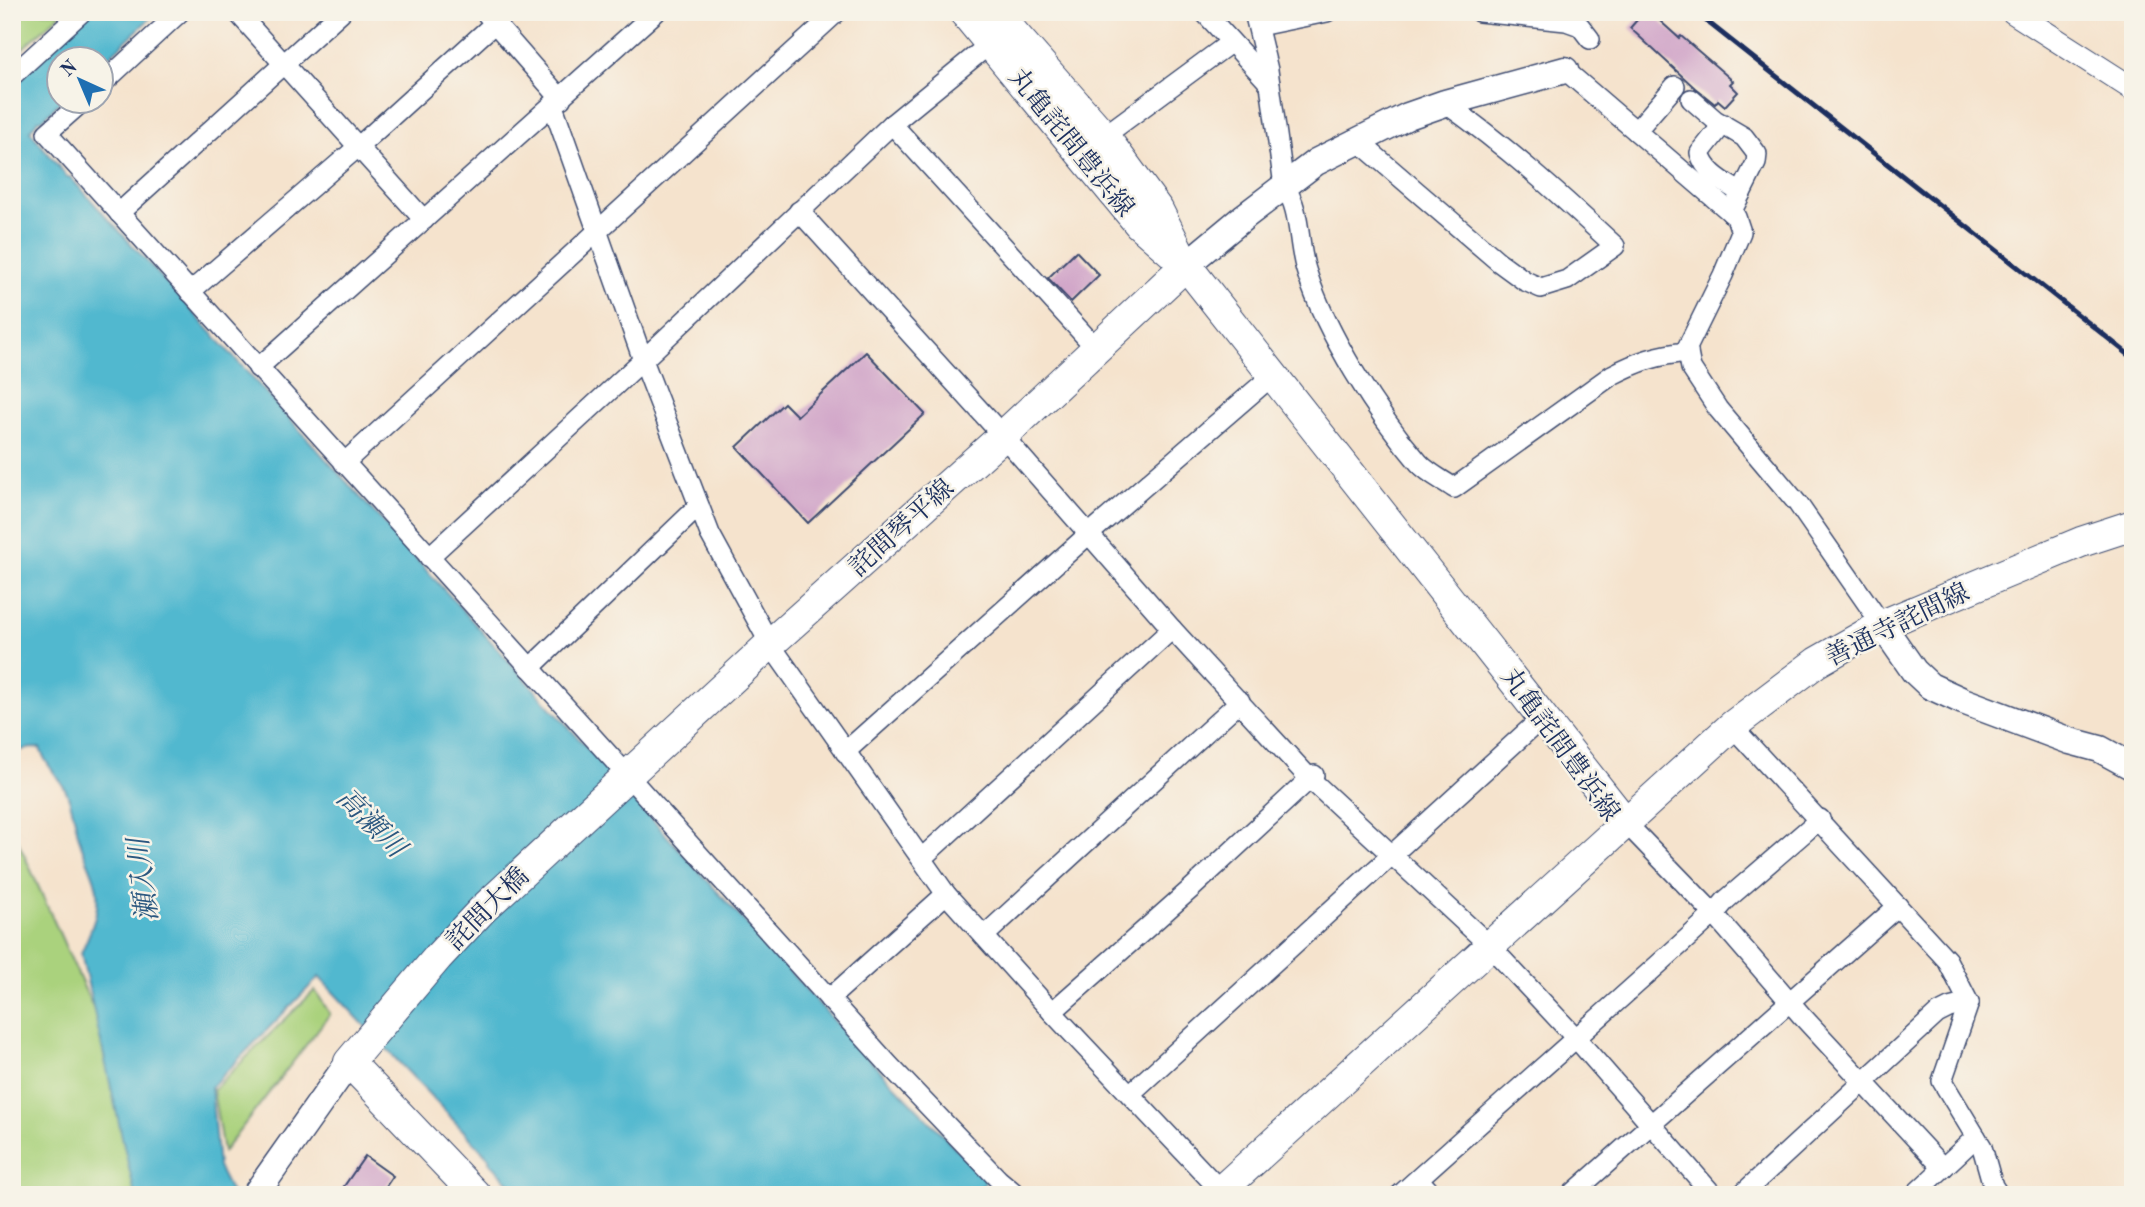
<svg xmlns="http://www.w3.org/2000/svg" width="2145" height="1207" font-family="'Old Standard TT','Noto Serif JP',serif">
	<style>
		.green { fill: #aad27d; stroke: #62806e; stroke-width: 2 }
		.water { fill: #51b8cf; stroke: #367496; stroke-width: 2 }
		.building { fill: #d2a7c9 }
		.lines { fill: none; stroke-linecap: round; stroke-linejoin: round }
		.minor-casing { stroke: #3c4a6f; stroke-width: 22 }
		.tertiary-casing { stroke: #3c4a6f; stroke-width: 25 }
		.secondary-casing { stroke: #3c4a6f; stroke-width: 29 }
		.primary-casing { stroke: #3c4a6f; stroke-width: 32 }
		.minor { stroke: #fff; stroke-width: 19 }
		.tertiary { stroke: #fff; stroke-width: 23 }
		.secondary { stroke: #fff; stroke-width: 26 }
		.primary { stroke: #fff; stroke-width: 30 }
		.rail { stroke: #1b2f5e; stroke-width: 5 }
		.labels { text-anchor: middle; stroke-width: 5; stroke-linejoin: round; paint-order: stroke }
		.street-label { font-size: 26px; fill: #1b2f5e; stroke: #f7f3e8 }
		.water-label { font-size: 28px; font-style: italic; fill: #2b5880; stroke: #f7f3e8 }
	</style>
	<rect width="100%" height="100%" fill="#f7f3e8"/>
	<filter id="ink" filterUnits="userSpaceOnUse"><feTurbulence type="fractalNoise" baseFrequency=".0143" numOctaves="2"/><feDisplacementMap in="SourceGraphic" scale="14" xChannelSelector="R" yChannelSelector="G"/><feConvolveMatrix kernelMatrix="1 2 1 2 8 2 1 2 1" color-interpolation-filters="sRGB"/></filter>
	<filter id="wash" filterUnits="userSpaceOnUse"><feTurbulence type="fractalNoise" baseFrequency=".00686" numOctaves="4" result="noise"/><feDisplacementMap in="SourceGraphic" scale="28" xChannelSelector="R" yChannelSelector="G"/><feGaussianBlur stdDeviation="1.57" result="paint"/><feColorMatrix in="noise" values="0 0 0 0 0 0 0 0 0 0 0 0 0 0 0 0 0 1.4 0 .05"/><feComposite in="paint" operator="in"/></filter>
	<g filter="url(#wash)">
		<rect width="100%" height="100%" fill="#f5e3cd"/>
		<g class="green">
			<path d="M12,12H63L12,58Z"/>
			<path d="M12,828L95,1012L126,1138L135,1195H12Z"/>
			<path d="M315,990L330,1014L223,1152L213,1090Z"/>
		</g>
		<path class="water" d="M89,12H157L102,63V60H60V102L42,120H38L30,131L67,177H70L144,258L867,1057L987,1180L975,1195H520L489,1161L490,1159L319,977L211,1087L218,1167L232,1195H135L81,953C91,931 103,906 95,881C91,867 84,855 80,841C75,824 73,804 65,789C57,774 45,765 40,748C29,748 20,748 12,757V85Z"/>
		<g id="blocks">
			<g class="building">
				<path d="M1644,12H1650L1679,38L1681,36L1733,81L1730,84L1738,92L1725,106L1718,100L1715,104L1695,88L1630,28Z"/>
				<path d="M1076,251L1099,275L1071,302L1048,278Z"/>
				<path d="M866,352L925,414L808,523L737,447L784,403L797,416Z"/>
				<path d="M365,1156L393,1176L380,1195H338Z"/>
			</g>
		</g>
	</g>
	<g filter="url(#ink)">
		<use href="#blocks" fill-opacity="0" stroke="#3c4a6f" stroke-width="2"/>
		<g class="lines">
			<g class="minor-casing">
				<g id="minor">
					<path d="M237,12L424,220"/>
					<path d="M485,12L561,99"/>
					<path d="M1204,12L1270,84"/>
					<path d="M1254,12L1268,70L1284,186C1302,210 1297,245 1307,273C1327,335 1377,414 1419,463C1429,474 1443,480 1454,488L1612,375C1639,361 1657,355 1688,352"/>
					<path d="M1479,12L1566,21L1580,26L1590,39"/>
					<path d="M1258,26L1327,12"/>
					<path d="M1565,70L1736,217L1741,232L1723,275L1687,348L1691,368L1718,409L1798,504L1882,625"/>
					<path d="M12,76L82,12"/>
					<path d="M102,84L180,12"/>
					<path d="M1691,99L1715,120L1744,137L1757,154L1756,163L1731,213"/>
					<path d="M82,102L47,133L890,1066L999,1180L1017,1195"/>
					<path d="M553,106L643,360L710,534L770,644L946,894L1052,1012L1220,1190"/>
					<path d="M892,124L1095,347"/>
					<path d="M1723,124L1700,153C1705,173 1724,182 1741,193"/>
					<path d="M1636,131L1675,86"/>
					<path d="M1104,136L1230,43"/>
					<path d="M1358,141L1499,262L1525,281L1541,288L1567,280L1615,246C1561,196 1505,145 1445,103"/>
					<path d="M799,211L1003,436L1172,629L1310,779L1489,945L1575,1037L1713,1195"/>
					<path d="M119,213L341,12"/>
					<path d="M190,292L358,147L507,12"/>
					<path d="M258,368L656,12"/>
					<path d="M344,463L837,12"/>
					<path d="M429,557L643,360L892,124L991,43"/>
					<path d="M530,668L699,506"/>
					<path d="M1732,726L1947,960L1969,1003L1942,1081L1982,1147L1993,1186L1999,1195"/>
					<path d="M845,752L1089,534L1273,375"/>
					<path d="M1625,822L1714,914L1802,1016L1943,1168"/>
					<path d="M922,858L1172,629"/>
					<path d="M984,936L1240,701"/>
					<path d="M829,999L946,894"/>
					<path d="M1052,1012L1193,887L1314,775"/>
					<path d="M1130,1094L1544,716"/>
					<path d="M1418,1179L1433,1195"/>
					<path d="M1400,1195C1504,1101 1610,1009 1714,914L1726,900L1820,819"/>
					<path d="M1571,1195L1898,906"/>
					<path d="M1741,1195L1937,1014L1949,1008L1969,1003"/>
					<path d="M1914,1195L1976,1137"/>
				</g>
			</g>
			<g class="tertiary-casing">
				<path id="tertiary" d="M2013,12L2133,89"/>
			</g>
			<g class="secondary-casing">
				<g id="secondary">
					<path d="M1186,265L1245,216L1316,162L1408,116L1445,103L1565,70"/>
					<path d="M1882,625L1914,671L1930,686L1963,701L2070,741L2100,749L2133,767"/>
					<path d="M255,1195L349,1062"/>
				</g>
			</g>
			<g class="primary-casing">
				<g id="primary">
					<path d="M964,12L1139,224L1186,265L1625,822"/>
					<path d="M995,12L1104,136L1158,210L1179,252"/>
					<path d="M476,1195L349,1062L438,957L483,909L770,644L1003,436L1186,265"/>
					<path d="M1216,1195L1732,726L1817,662L1882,625L2081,542L2133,525"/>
				</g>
			</g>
			<use href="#minor" class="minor"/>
			<use href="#tertiary" class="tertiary"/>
			<use href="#secondary" class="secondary"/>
			<use href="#primary" class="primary"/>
			<path class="rail" d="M1695,12L2133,358"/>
		</g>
	</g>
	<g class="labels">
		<g class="street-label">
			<text transform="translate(1072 142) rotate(51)" y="9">丸亀詫間豊浜線</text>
			<text transform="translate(901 527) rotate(-42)" y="9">詫間琴平線</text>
			<text transform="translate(1897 624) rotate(-26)" y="9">善通寺詫間線</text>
			<text transform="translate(1561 744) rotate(54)" y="9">丸亀詫間豊浜線</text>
			<text transform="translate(487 908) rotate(-45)" y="9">詫間大橋</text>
		</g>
		<g class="water-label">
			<text transform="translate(372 822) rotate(45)" y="10">高瀬川</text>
			<text transform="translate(142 880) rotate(-97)" y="10">瀬入川</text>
		</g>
	</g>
	<rect width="2145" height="1207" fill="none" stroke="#f7f3e8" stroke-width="42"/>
	<g transform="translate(80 80) rotate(316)"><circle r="33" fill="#f7f3e8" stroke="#9fa5b1" stroke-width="2"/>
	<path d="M0-5L12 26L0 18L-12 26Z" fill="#1f6fb2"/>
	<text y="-10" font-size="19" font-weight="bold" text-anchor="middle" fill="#1b2f5e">N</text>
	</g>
</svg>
